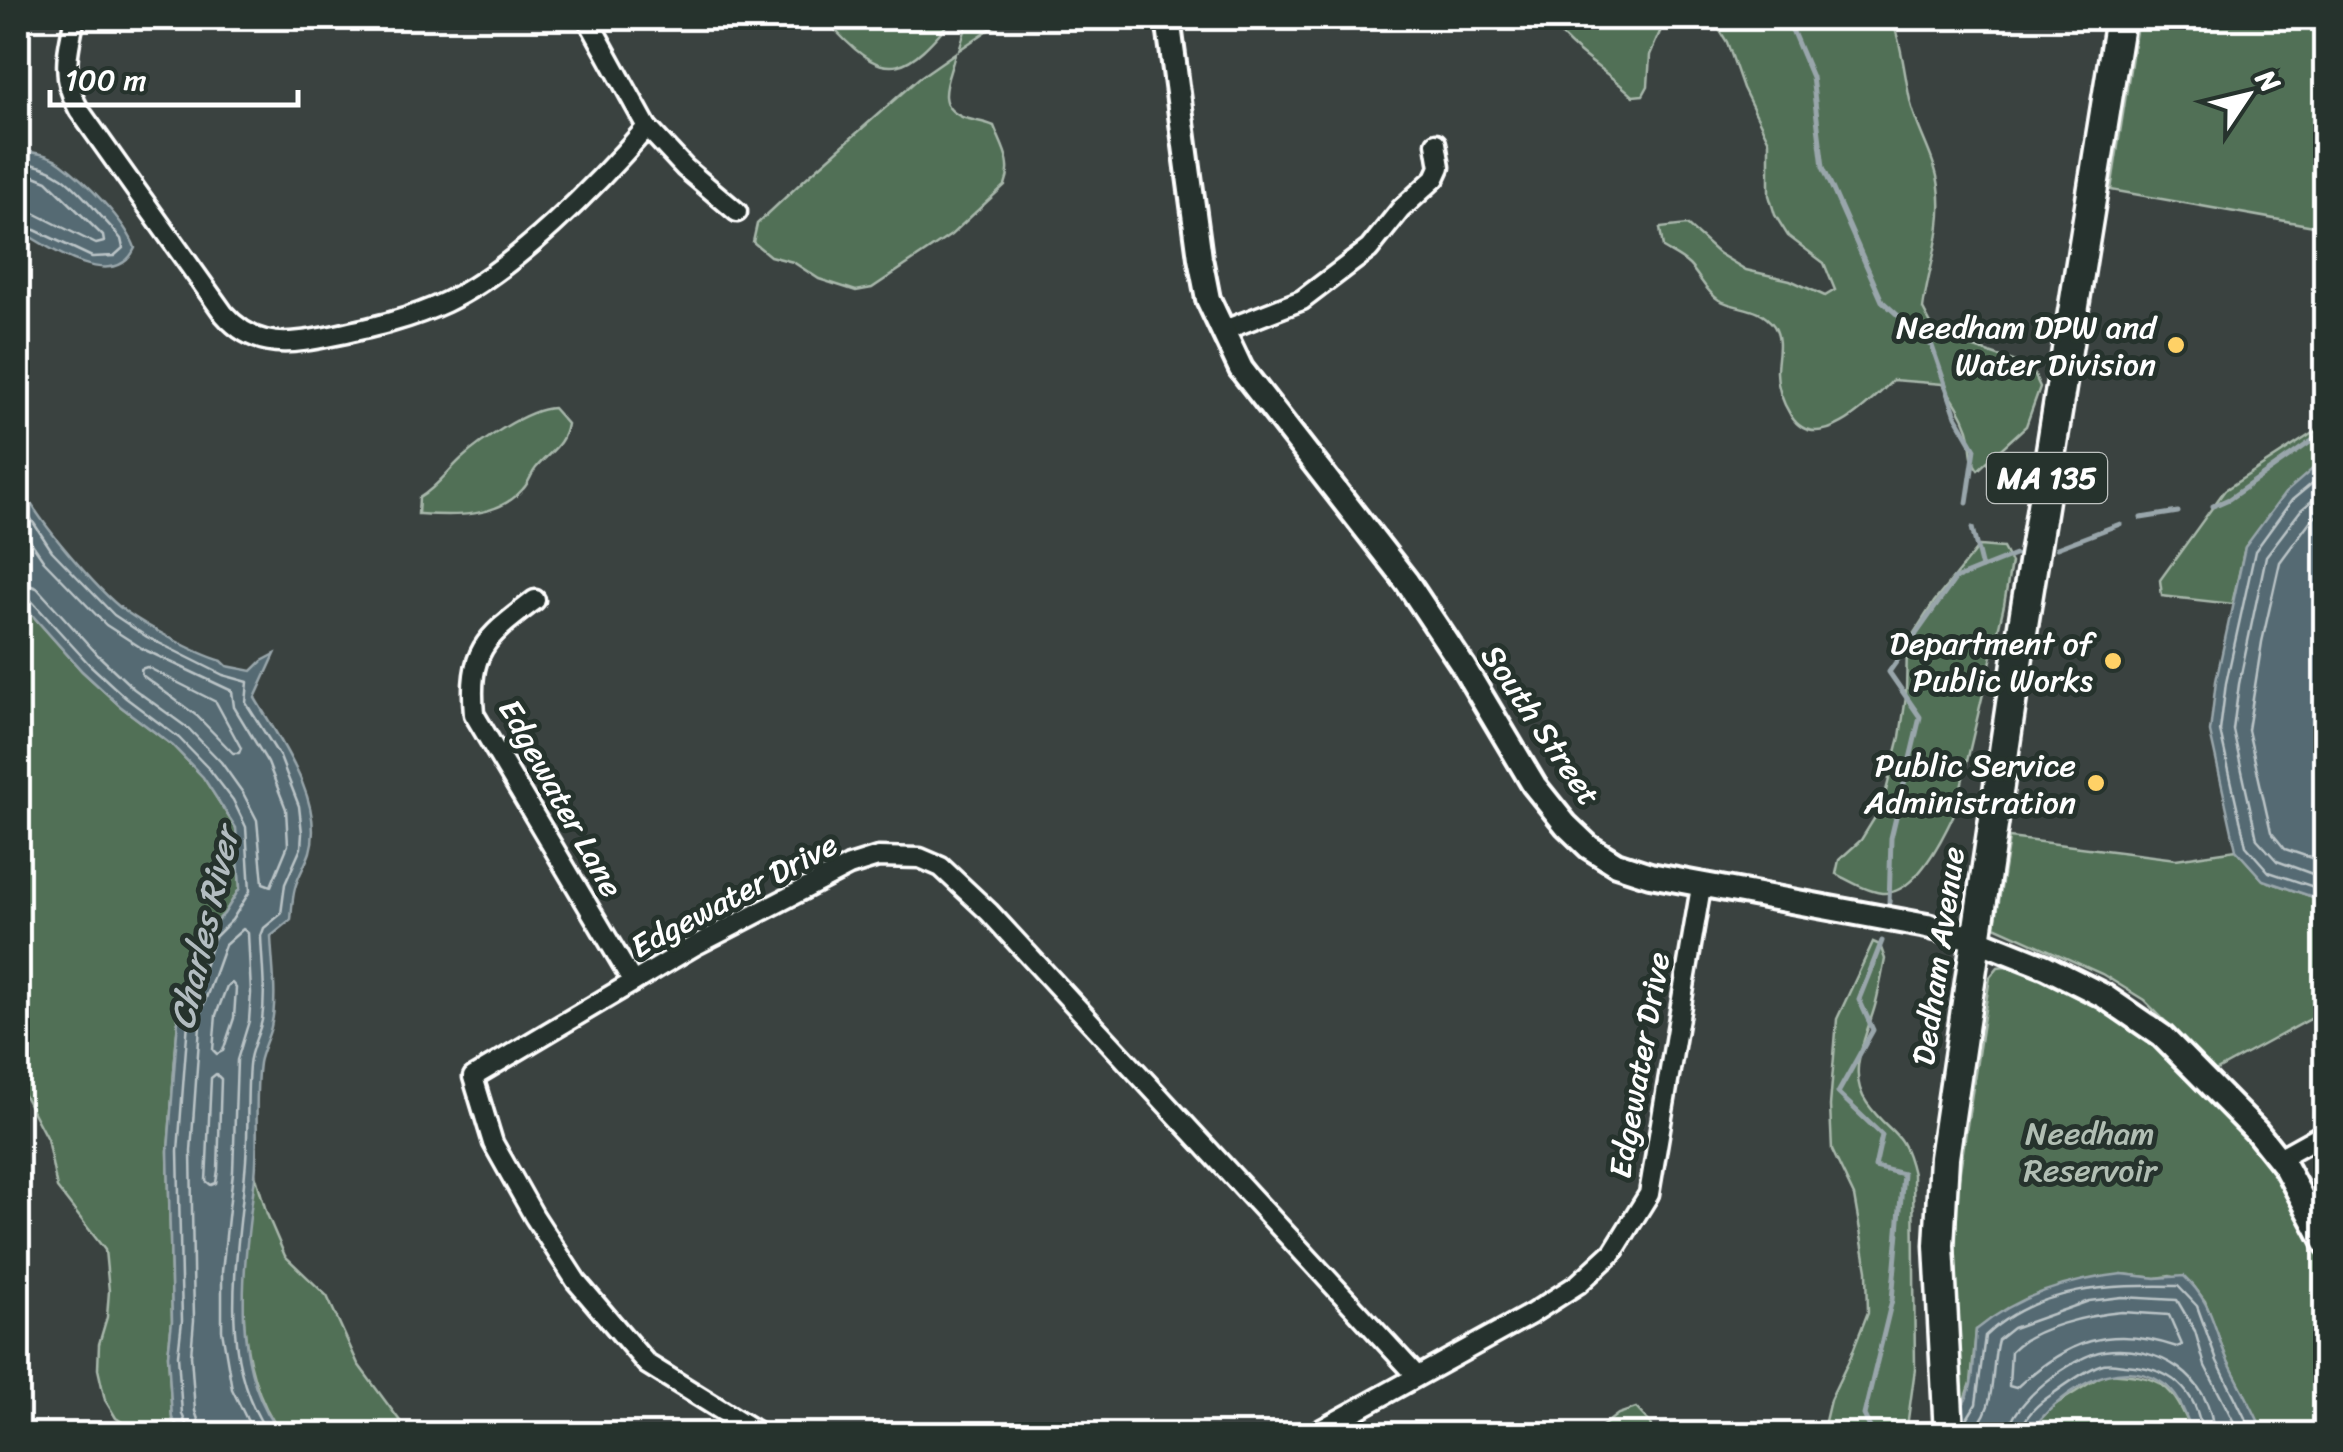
<svg xmlns="http://www.w3.org/2000/svg" width="2343" height="1452" font-family="Sriracha,sans-serif">
	<style>
		.green { fill: #516f57; stroke: #a8b7ab; stroke-width: 2.5 }
		.water { fill: #556b73; stroke: #99a6ab; stroke-width: 2.5 }
		.lines { fill: none; stroke-linecap: round; stroke-linejoin: round }
		.shore { stroke: #bbc4c7; stroke-width: 2.5 }
		.stream { stroke: #99a6ab; stroke-width: 5 }
		.minor-casing { stroke: #fff; stroke-width: 25 }
		.tertiary-casing { stroke: #fff; stroke-width: 30 }
		.primary-casing { stroke: #fff; stroke-width: 35 }
		.minor { stroke: #26332d; stroke-width: 18 }
		.tertiary { stroke: #26332d; stroke-width: 22 }
		.primary { stroke: #26332d; stroke-width: 28 }
		.poi-dot { fill: #ffd166; stroke: #26332d; stroke-width: 4 }
		.labels { text-anchor: middle; stroke-width: 10; stroke-linejoin: round; paint-order: stroke }
		.shield { fill: #26332d; stroke: #bec2c0; stroke-width: 2.5 }
		.shield-label { font-size: 30px; font-weight: bold; fill: #fff }
		.poi-label { font-size: 32px; fill: #fff; stroke: #26332d; text-anchor: end }
		.street-label { font-size: 32px; fill: #fff; stroke: #26332d }
		.park-label { font-size: 32px; fill: #b1beb3; stroke: #26332d }
		.water-label { font-size: 35px; font-style: italic; fill: #b2bcc0; stroke: #26332d }
	</style>
	<rect width="100%" height="100%" fill="#3a4240"/>
	<filter id="ink" filterUnits="userSpaceOnUse"><feTurbulence type="fractalNoise" baseFrequency=".01" numOctaves="2"/><feDisplacementMap in="SourceGraphic" scale="20" xChannelSelector="R" yChannelSelector="G"/><feConvolveMatrix kernelMatrix="1 2 1 2 8 2 1 2 1" color-interpolation-filters="sRGB"/></filter>
	<g filter="url(#ink)">
		<g class="green">
			<path d="M840,18H953C908,71 889,87 836,31Z"/>
			<path d="M969,18H1006L959,50Z"/>
			<path d="M1548,18H1666L1650,55L1648,86L1643,95L1633,96C1605,69 1569,51 1548,18Z"/>
			<path d="M1712,18H1891C1902,44 1904,72 1910,100C1916,129 1935,156 1939,187C1945,229 1928,269 1923,309L1934,330L1948,339L2031,367L2040,387L2026,426L1978,470C1969,459 1972,443 1968,429C1962,412 1953,399 1943,384L1893,380C1872,401 1818,458 1791,416C1783,403 1777,387 1777,372C1777,356 1783,341 1774,326C1760,306 1738,310 1719,300C1706,292 1699,275 1689,265C1682,258 1671,253 1663,248L1660,228L1687,225L1718,253L1746,270L1790,280L1825,296L1835,290L1824,263L1788,236L1775,215L1769,195V141L1743,88L1727,42Z"/>
			<path d="M2138,18H2325V228L2111,190Z"/>
			<path d="M955,53C951,76 931,104 962,117C973,121 983,121 994,126C1002,147 1014,163 1005,185L951,235L872,288L856,291L819,279L793,262L770,256L753,242L757,224L805,179L919,78Z"/>
			<path d="M553,408L567,424C564,446 549,452 536,468C531,474 529,483 523,489C497,519 453,516 418,514L419,498C437,487 446,473 461,459C480,442 527,409 553,408Z"/>
			<path d="M2325,425V458L2245,547L2232,604L2162,596L2160,580L2225,490Z"/>
			<path d="M1979,546L2003,548L2011,563L2004,605L1955,812C1943,838 1915,896 1882,893C1866,891 1850,881 1836,874L1839,860L1861,840L1882,806L1900,737L1906,697L1907,644L1934,602Z"/>
			<path d="M18,599L82,671L120,706L173,746L203,777L236,828L240,888L224,914L205,933L179,1006L168,1151L172,1321L168,1355L172,1418L183,1434H141L116,1418L105,1400L98,1369L99,1344L107,1317L109,1291L105,1250L57,1188L47,1139L18,1084Z"/>
			<path d="M2009,838L2176,859L2236,850L2263,880L2325,901V1011L2215,1071L2144,1000L2102,974L1995,926Z"/>
			<path d="M1873,942L1880,945L1885,959C1882,975 1879,991 1875,1006C1866,1038 1846,1073 1867,1103C1891,1137 1902,1126 1913,1174L1915,1369L1906,1434H1822L1830,1400L1851,1356L1868,1312L1867,1270L1854,1196L1832,1150L1830,1106L1837,1019Z"/>
			<path d="M2005,966L2021,970L2108,1010L2182,1063L2273,1171L2325,1268V1434H2264L2226,1357L2205,1301L2193,1285L2170,1276L2156,1278L2122,1274L1976,1330L1971,1383L1961,1412L1955,1279L1957,1190L1990,977L1998,967Z"/>
			<path d="M255,1174L267,1214L285,1256L327,1296L358,1364L400,1421L401,1434H282C228,1362 242,1259 255,1174Z"/>
			<path d="M2106,1373C2162,1376 2172,1383 2193,1434H2029L2045,1411Z"/>
			<path d="M1636,1408L1650,1423L1653,1434H1592L1618,1414Z"/>
		</g>
		<g class="water">
			<path d="M31,152C42,154 52,156 61,163C84,180 126,221 135,248C115,294 45,246 18,229V155Z"/>
			<path d="M18,431C20,448 18,469 22,485C31,514 100,593 125,611C148,627 195,653 222,661L227,666L252,671L262,661L275,654L255,698C279,739 325,801 310,852C306,864 298,876 295,888C292,899 292,910 291,920L271,936C272,965 278,998 271,1027C268,1039 261,1051 259,1063C254,1100 259,1140 255,1177C245,1258 226,1367 282,1434H183L172,1418L168,1355L172,1321L168,1151L179,1006L205,933L224,914L240,888L236,828L203,777L173,746L120,706L82,671L18,599Z"/>
			<path d="M2325,458V901L2263,880L2236,850L2210,732L2216,681L2245,547L2285,493Z"/>
			<path d="M2122,1274L2156,1278L2184,1276C2213,1303 2213,1328 2228,1361C2240,1386 2254,1409 2264,1434H2193C2186,1416 2179,1392 2161,1382C2112,1353 2056,1396 2029,1434H1925C1979,1408 1971,1383 1976,1330C2018,1295 2068,1280 2122,1274Z"/>
		</g>
		<g class="lines">
			<g class="shore">
				<path d="M18,164C61,161 84,199 112,228L121,239L123,248L114,256L92,257L18,222"/>
				<path d="M18,177L32,175L47,181L103,236L104,242L96,244L30,211L18,209"/>
				<path d="M2326,472L2292,500L2255,551L2226,683L2220,731L2246,846L2269,872L2326,891"/>
				<path d="M2326,489L2301,510L2266,556L2239,684L2233,730L2257,839L2277,861L2326,879"/>
				<path d="M18,499L52,551L114,615L147,637L223,675L248,682L246,703L280,757L299,806L302,833L301,848L285,884L281,914L264,928L261,936C262,964 266,992 262,1020C259,1035 250,1049 249,1065C246,1100 249,1137 245,1172C238,1259 215,1358 269,1434"/>
				<path d="M2326,509L2311,520L2280,562L2262,642L2248,730L2271,832L2285,849L2326,863"/>
				<path d="M18,523L44,561L106,625L143,649L232,691L234,707L268,763L286,809L288,845L271,886L263,883L257,820L243,793L221,762L189,729L134,689L98,655L37,588L18,581"/>
				<path d="M18,594L28,597L89,664L126,698L179,738L210,770L233,800L246,827L250,891L232,920L214,938L189,1009L178,1151L182,1321L178,1355L182,1414L190,1434"/>
				<path d="M147,667L216,702L241,748L239,753H233L197,716L142,675L141,669Z"/>
				<path d="M232,983L236,988L234,1018L223,1051L217,1054L213,1050L216,1015L227,986Z"/>
				<path d="M216,1074L221,1079L218,1170L216,1183L211,1185L206,1181L211,1078Z"/>
				<path d="M2122,1312L2169,1315L2182,1345L2177,1347C2109,1324 2067,1341 2016,1388L2009,1386L2011,1351C2033,1327 2090,1315 2122,1312Z"/>
				<path d="M1965,1422L1976,1404L1985,1336C2038,1286 2111,1285 2178,1286L2197,1306L2217,1361L2253,1434"/>
				<path d="M203,1434L195,1411L191,1355L194,1320L191,1151L201,1012L225,945L243,929L248,933L251,993L249,1021L237,1060L233,1172L222,1272V1330L232,1389L254,1434"/>
				<path d="M1968,1434C1999,1412 1989,1372 1998,1340L2013,1328L2089,1301L2122,1297L2177,1300L2195,1331L2205,1366L2240,1434"/>
				<path d="M2008,1434C2010,1403 2074,1355 2104,1351C2159,1344 2211,1376 2214,1434"/>
				<path d="M2021,1434C2023,1416 2039,1403 2054,1393C2068,1383 2084,1371 2100,1365C2108,1362 2116,1364 2124,1365C2168,1367 2197,1388 2202,1434"/>
			</g>
			<g class="stream">
				<path d="M1787,18L1812,77L1823,167L1882,301L1932,346L1956,416L1975,449L1967,503"/>
				<path d="M2213,506L2229,499L2326,431"/>
				<path d="M2141,518L2178,512"/>
				<path d="M2057,548L2120,524"/>
				<path d="M1982,568L2015,555"/>
				<path d="M1889,904L1891,838L1920,717L1889,672L1955,579L1982,568L1972,528"/>
				<path d="M1873,1434L1864,1415L1892,1300L1903,1174L1875,1167L1882,1135L1838,1093L1873,1030L1859,999L1882,941"/>
			</g>
			<g class="minor-casing">
				<g id="minor">
					<path d="M75,18C67,51 61,79 79,110L224,314C256,351 292,344 336,335C374,327 410,319 446,302C514,270 597,185 647,127"/>
					<path d="M587,18L647,127L685,168L737,212"/>
					<path d="M1222,331L1302,300L1369,249L1401,209L1435,178L1440,167L1436,143"/>
					<path d="M535,600C487,637 468,648 474,714L633,982"/>
					<path d="M2279,1158L2326,1132"/>
					<path d="M760,1434L647,1364L576,1281L534,1216L493,1143L473,1077L694,946L849,866L878,857L920,858L941,867L989,912L1417,1376"/>
					<path d="M1313,1434L1531,1314L1578,1284L1613,1252L1649,1194L1701,887"/>
				</g>
			</g>
			<g class="tertiary-casing">
				<path id="tertiary" d="M1168,18L1200,258L1208,299L1241,369L1407,582L1463,666L1534,785L1566,825L1589,847L1616,864L1650,875L1927,926L1976,939L2046,967L2104,996L2162,1036L2257,1132L2285,1167L2326,1243"/>
			</g>
			<g class="primary-casing">
				<path id="primary" d="M1949,1434L1939,1245L1944,1158L2017,663L2120,18"/>
			</g>
			<use href="#minor" class="minor"/>
			<use href="#tertiary" class="tertiary"/>
			<use href="#primary" class="primary"/>
		</g>
	</g>
	<g class="poi-dot">
		<circle cx="2176" cy="345" r="10"/>
		<circle cx="2113" cy="661" r="10"/>
		<circle cx="2096" cy="783" r="10"/>
	</g>
	<g class="labels">
		<rect class="shield" x="1987" y="453" width="120" height="50" rx="8"/>
		<g class="shield-label">
			<text x="2047" y="488">MA 135</text>
		</g>
		<g class="poi-label">
			<text x="2156" y="338">Needham DPW and<tspan x="2156" dy="37">Water Division</tspan></text>
			<text x="2093" y="654">Department of<tspan x="2093" dy="37">Public Works</tspan></text>
			<text x="2076" y="776">Public Service<tspan x="2076" dy="37">Administration</tspan></text>
		</g>
		<g class="street-label">
			<text transform="translate(1541 725) rotate(56)" y="11">South Street</text>
			<text transform="translate(561 798) rotate(61)" y="11">Edgewater Lane</text>
			<text transform="translate(734 895) rotate(-28)" y="11">Edgewater Drive</text>
			<text transform="translate(1938 956) rotate(-82)" y="11">Dedham Avenue</text>
			<text transform="translate(1639 1065) rotate(-80)" y="11">Edgewater Drive</text>
		</g>
		<g class="park-label">
			<text x="2090" y="1144">Needham<tspan x="2090" dy="37">Reservoir</tspan></text>
		</g>
		<g class="water-label">
			<text transform="translate(204 928) rotate(-77)" y="12">Charles River</text>
		</g>
	</g>
	<rect width="2343" height="1452" fill="none" stroke="#26332d" stroke-width="60"/>
	<rect x="30" y="30" width="2283" height="1392" fill="none" stroke="#fff" stroke-width="4" filter="url(#ink)"/>
	<g transform="translate(2248 95) rotate(55)" stroke="#26332d" stroke-width="8" paint-order="stroke">
	<path d="M0-8L18 38L0 25L-18 38Z" fill="#ffffff"/>
	<text y="-15" font-size="28" font-weight="bold" text-anchor="middle" fill="#ffffff">N</text>
	</g>
	<path d="M50 90v15h248v-15" fill="none" stroke="#ffffff" stroke-width="5"/>
	<text x="65" y="90" font-size="30" fill="#ffffff" stroke="#26332d" stroke-width="8" paint-order="stroke">100 m</text>
</svg>
